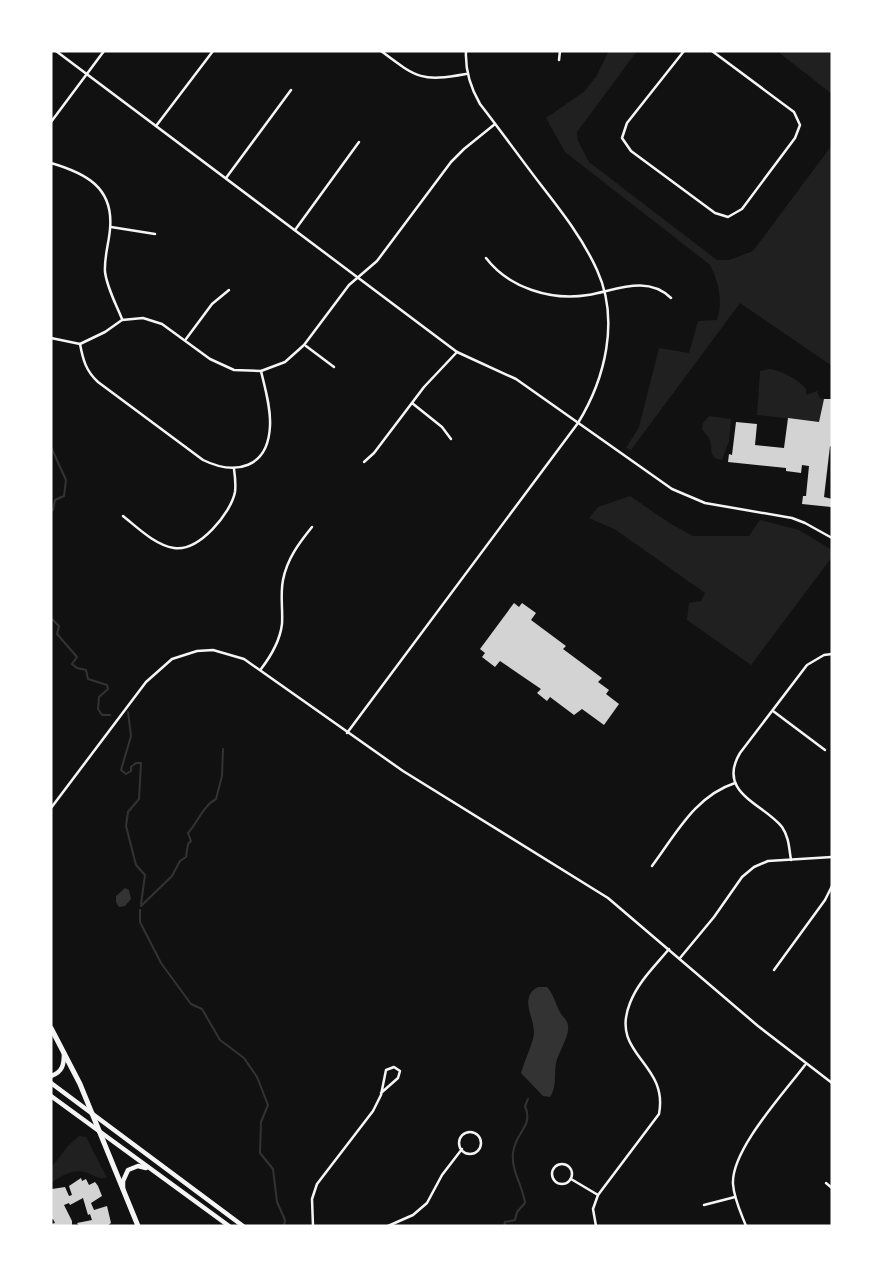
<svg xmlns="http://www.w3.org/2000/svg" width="883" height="1277" font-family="'Sofia Sans Condensed',sans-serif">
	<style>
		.green { fill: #202020 }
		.water { fill: #333 }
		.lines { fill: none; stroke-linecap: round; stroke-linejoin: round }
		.stream { stroke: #333; stroke-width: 2 }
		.building { fill: #d3d3d3 }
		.minor { stroke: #f5f5f5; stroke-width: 2.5 }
		.primary { stroke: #f5f5f5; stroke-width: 4.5 }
		.trunk { stroke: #f5f5f5; stroke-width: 5 }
	</style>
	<rect width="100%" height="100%" fill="#111"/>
	<g class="green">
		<path d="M609,51H637L577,132L578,141L589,162L717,260H729L753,251L832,145V366L740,303L631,450L626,448L639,427L659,348L689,353L698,321L717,320C723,302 719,280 709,264L565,152L546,118L585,91L597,75Z"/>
		<path d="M777,51H832V94Z"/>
		<path d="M770,369C782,371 798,379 806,389V395L817,391L820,398L824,399L819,422L757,415L760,371Z"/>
		<path d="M709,416L731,419L729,441L722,460C707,458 714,449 709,438C707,435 704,432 702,429L703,423Z"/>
		<path d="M630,496L671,524L693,536H749L760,520L799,530L832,550V557L751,665L687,620L689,603L701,601L705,593L616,530L589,518L598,507Z"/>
		<path d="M79,1136L86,1137L107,1178C99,1179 97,1177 90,1174C75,1167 63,1175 51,1183V1165L54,1164L68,1146Z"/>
	</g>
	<g class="water">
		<path d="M125,888L129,890L131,899L125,906L119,907L116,902V896Z"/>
		<path d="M538,987H547C554,995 555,1003 560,1012C562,1017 568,1020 568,1026C570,1035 558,1053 556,1063C554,1074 557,1087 550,1097L543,1096L521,1073C524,1062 533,1043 534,1034C535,1017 518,998 538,987Z"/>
	</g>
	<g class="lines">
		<g class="stream">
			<path d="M51,447L66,480L64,496L55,500L53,510L51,511"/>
			<path d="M51,618L59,626L57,634L77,657L72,664L77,668L86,670L88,679L107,685L108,689L99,697L98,709L102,715H110"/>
			<path d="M128,712L131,736L121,770L126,774L131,771V767L136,763H141L139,799L128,812L126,826L136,865L145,875L141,904"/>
			<path d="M141,906L172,876L180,861L186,857L188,844L191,841L188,833C198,822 203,806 216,799L222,776L223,749"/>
			<path d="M140,910V922L161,963L191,1004L202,1009L220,1040L244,1058L257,1077L268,1105L261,1122L260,1153L273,1169L277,1202L285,1220L284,1226"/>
			<path d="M504,1226L505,1222L515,1220L517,1212L525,1203C523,1186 511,1171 513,1153C515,1132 534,1127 525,1106L528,1099"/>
		</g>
	</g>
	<g class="building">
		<path d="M824,399H832V447L830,446L824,497L832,499L831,507L802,504L803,496H806L809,466L802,465L801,473L786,471V468L728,462L729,454L732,455L736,422L757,424L755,445L784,448L788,418L819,422Z"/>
		<path d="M514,603L519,607L522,603L536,613L531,620L566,646L563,649L602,678L598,682L609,690L606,694L619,704L604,725L582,709L574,715L550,697L547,701L537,693L541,689L500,661L495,667L482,657L485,653L480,649Z"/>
		<path d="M81,1178L82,1181L86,1179L89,1185L95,1182L98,1186L102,1196L91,1203L94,1210L107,1206L111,1223L107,1226H79L77,1223L92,1220L90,1214L88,1215L83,1198L70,1205L69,1203L64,1205L72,1221V1226H52L51,1224L55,1223L53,1219L51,1220L52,1189L65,1187L69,1196L72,1195L69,1186Z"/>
	</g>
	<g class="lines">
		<g class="minor">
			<path d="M56,51L457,352L516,379L672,489L705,503L792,518L805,523L832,538"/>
			<path d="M381,51C417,78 421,82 466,74"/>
			<path d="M684,51L627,123L622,138L631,151L715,213L728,217L742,209L795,138L800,125L794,112L712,51"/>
			<path d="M559,60L560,51"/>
			<path d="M51,122L104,51"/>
			<path d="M156,126L213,51"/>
			<path d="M51,163C85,173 114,187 110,229C109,243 104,257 105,272C107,288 116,304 122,319"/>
			<path d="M226,178L291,90"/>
			<path d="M111,227L155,234"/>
			<path d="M295,230L359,142"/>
			<path d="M486,258C509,288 551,301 588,295C617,290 647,275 671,298"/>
			<path d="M51,338L80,344L105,332L122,320L143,318L162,324L210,359L234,370L261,371L285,362L304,345L349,285L377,261L451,162L464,149L495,124"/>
			<path d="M186,339L212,304L229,290"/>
			<path d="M80,344C83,360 86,371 98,382L203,460C236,476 268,468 270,426C271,408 265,388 261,371"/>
			<path d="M306,346L334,367"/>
			<path d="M412,403L442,427L451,439"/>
			<path d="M364,462L374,453L424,387L457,352"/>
			<path d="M123,516C138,528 155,545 174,548C199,552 231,513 235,492C236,484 235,476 234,469"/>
			<path d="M261,669C271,656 280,641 282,624C283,609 280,595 283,580C287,559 299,543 312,527"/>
			<path d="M773,711L825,750"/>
			<path d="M347,733L578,423C605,379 620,320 597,270C583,239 562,212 541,185C521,159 501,131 480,104C470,87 465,71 466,51"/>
			<path d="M51,808L146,682L172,659L197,651L213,650L244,659L403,771L608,898L758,1026L832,1083"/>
			<path d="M791,860C789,848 789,837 782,827C764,804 716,793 740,753L807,665L824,655L832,654"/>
			<path d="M652,866C676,834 695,796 735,783"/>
			<path d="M680,958L714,917L742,877L754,867L768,861L832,857"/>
			<path d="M774,970L825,900L832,886"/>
			<circle cx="470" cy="1143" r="11"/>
			<circle cx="562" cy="1174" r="10"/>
			<path d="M571,1179L598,1195"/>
			<path d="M826,1183L832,1188"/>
			<path d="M704,1205L735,1197"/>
			<path d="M313,1226L312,1199L317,1184L373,1111L381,1095L386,1070L394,1067L400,1071L398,1078L381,1093"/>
			<path d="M388,1226L413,1215L427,1203L442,1175L462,1149"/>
			<path d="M596,1226L593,1209L598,1195L659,1114C669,1062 609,1055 630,1003C638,982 655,966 669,949"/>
			<path d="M746,1226C741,1213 734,1199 733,1184C731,1150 784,1093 805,1065"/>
		</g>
		<g class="primary">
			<path d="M51,1076C63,1072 64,1064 64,1053"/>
			<path d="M51,1083L243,1226"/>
			<path d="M51,1096L229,1226"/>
			<path d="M123,1189V1181L128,1170L138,1166L146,1168"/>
		</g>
		<path class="trunk" d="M51,1028L80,1084L138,1226"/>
	</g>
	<rect width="883" height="1277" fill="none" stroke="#ffffff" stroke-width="105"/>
</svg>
